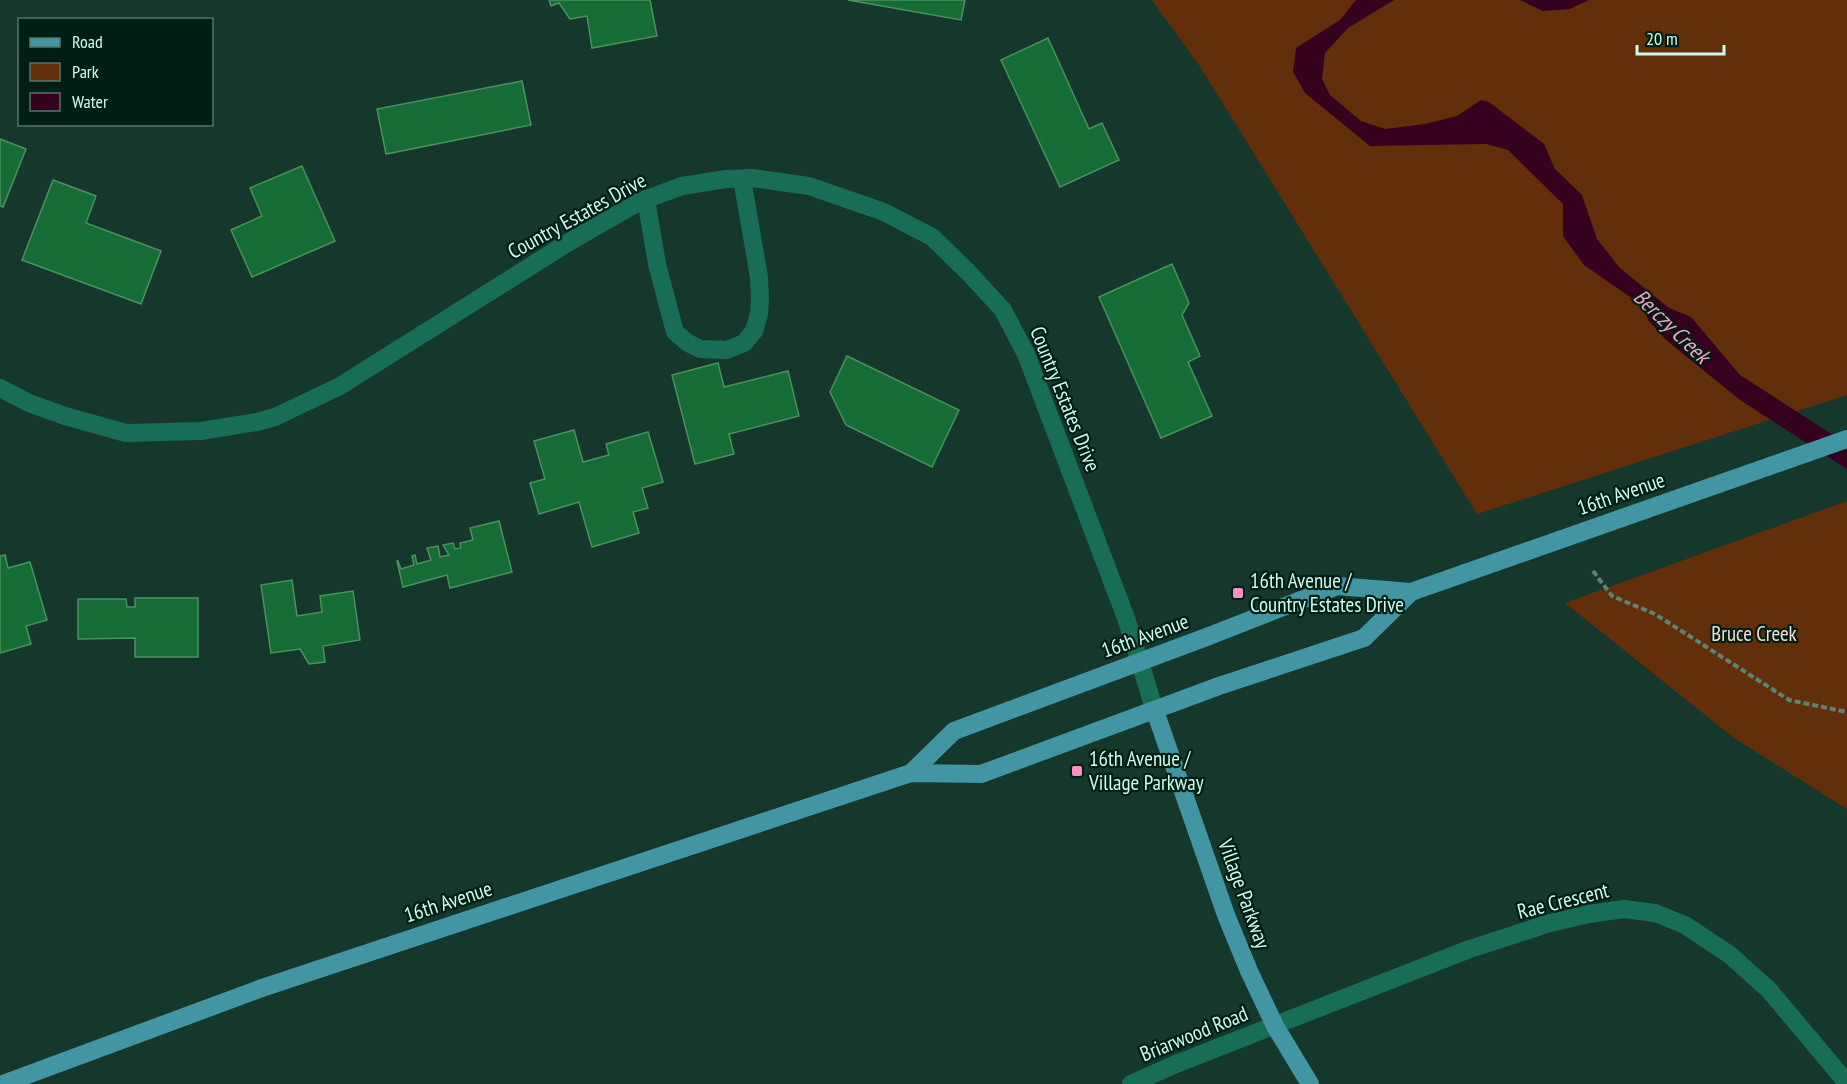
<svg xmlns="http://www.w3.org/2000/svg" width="1847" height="1084" font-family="'PT Sans Narrow',sans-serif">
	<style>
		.green { fill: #632f0b }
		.water { fill: #35011f }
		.building { fill: #156c35; stroke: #4b925d; stroke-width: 1.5 }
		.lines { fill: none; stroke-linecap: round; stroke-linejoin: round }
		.path { stroke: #5c8375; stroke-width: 4; stroke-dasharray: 6 3; stroke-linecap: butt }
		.minor { stroke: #186d56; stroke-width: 18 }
		.major { stroke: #4295a2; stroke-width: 18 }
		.poi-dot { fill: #fb8fc4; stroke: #001e15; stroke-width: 2 }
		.labels { text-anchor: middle; stroke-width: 4.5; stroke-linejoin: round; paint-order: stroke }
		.street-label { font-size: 21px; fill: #ccfcea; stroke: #001e15 }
		.poi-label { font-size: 21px; fill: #ccfcea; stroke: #001e15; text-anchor: start }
		.park-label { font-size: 21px; fill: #f8ddcf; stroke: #001e15 }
		.water-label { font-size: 22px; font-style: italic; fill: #f3a2c8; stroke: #001e15 }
	</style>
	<rect width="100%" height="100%" fill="#16372c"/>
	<g class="green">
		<path d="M1152,0H1847V395L1477,514L1201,68Z"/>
		<path d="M1847,501V809L1734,738L1565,603Z"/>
	</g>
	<g class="water">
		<path d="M1356,0H1394L1348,28L1325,53L1322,79L1330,95L1361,121L1385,129L1425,124L1457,116L1481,100L1489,102L1544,144L1555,169L1582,195L1597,239L1620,268L1669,308L1691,317L1740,375L1847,444V469L1740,400L1665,339L1648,320L1643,306L1584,265L1563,236V204L1508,150L1486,144L1370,146L1305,93L1293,72L1296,48L1340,20Z"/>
		<path d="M1520,0H1589L1570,9L1543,11Z"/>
	</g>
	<g class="building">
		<path d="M549,0H650L657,36L592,48L587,16L570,19L559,3L551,6Z"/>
		<path d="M848,0H965L961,20Z"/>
		<path d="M1048,38L1089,129L1102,123L1119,160L1060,187L1001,60Z"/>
		<path d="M522,81L531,125L386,154L377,109Z"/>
		<path d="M0,139L26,149L3,207L0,206Z"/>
		<path d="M302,166L335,241L252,277L231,230L262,216L250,188Z"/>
		<path d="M53,180L96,196L86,223L161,251L141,304L22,260Z"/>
		<path d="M1172,264L1189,303L1182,315L1200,356L1188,362L1212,416L1161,438L1099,297Z"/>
		<path d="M847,356L959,410L932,467L846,425L830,392Z"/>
		<path d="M718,363L724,387L788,371L799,416L729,434L734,454L695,464L672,375Z"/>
		<path d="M574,430L583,462L609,455L606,444L648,432L663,482L642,488L648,508L633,512L639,533L592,547L579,502L539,514L530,483L545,479L534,441Z"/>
		<path d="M499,521L512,572L450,588L447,575L403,587L397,561H398L401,569L414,565L412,556L415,555L417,564L431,560L427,548L438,546L440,557L449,555L443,545L453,543L455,549L461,548L460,543L473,540L470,528Z"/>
		<path d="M5,555L8,568L30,562L47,620L26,626L31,644L0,653V556Z"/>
		<path d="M292,580L297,616L322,612L320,596L353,591L360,640L323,646L325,662L309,664L300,649L271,653L261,585Z"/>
		<path d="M135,598H198V657H135V638L78,639V599H126L127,607H135Z"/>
	</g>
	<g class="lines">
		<path class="path" d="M1593,571L1612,596L1655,614L1789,700L1847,712"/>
		<g class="minor">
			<path d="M646,199L657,264L675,332L688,343L700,349L727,350L744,343L754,331L759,314L760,299L759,277L742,179"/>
			<path d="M0,388L29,403L65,416L126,433L201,431L257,422L275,417L340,386L569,242L639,202L682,186L726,179L752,178L809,186L884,212L932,237L968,272L1003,310L1026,354L1126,618L1155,711"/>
			<path d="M1131,1084L1176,1064L1467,950L1550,923L1589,914L1624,909L1655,913L1685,925L1730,955L1769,990L1847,1083"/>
		</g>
		<g class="major">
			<path d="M1155,711L1226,915L1249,971L1275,1026L1310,1084"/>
			<path d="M911,773L954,731L1204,638L1337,586L1411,592L1847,439"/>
			<path d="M3,1084L262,988L911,773L981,774L1219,686L1364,638L1411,592"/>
		</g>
	</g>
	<g class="poi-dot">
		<rect x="1232" y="587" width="12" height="12" rx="3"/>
		<rect x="1071" y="765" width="12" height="12" rx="3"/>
	</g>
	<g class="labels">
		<g class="street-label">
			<text transform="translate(577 216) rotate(-29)" y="7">Country Estates Drive</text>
			<text transform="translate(1065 399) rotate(68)" y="7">Country Estates Drive</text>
			<text transform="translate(1621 494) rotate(-19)" y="7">16th Avenue</text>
			<text transform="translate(1145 636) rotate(-20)" y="7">16th Avenue</text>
			<text transform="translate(1244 894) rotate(70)" y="7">Village Parkway</text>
			<text transform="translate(1563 901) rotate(-14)" y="7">Rae Crescent</text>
			<text transform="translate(448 902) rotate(-18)" y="7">16th Avenue</text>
			<text transform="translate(1194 1034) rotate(-22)" y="7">Briarwood Road</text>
		</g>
		<g class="poi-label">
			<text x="1250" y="588">16th Avenue /<tspan x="1250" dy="24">Country Estates Drive</tspan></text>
			<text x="1089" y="766">16th Avenue /<tspan x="1089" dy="24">Village Parkway</tspan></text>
		</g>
		<g class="park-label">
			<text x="1754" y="641">Bruce Creek</text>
		</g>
		<g class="water-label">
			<text transform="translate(1672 326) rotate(44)" y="8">Berczy Creek</text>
		</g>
	</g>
	<rect x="18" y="18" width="195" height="108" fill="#001e15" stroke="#52776a" stroke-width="1.5"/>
	<rect x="30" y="38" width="30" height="9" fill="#4295a2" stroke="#52776a" stroke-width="1.5"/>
	<text x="72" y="48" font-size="18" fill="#ccfcea">Road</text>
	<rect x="30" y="63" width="30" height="18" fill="#632f0b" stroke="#52776a" stroke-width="1.5"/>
	<text x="72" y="78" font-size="18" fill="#ccfcea">Park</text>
	<rect x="30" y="93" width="30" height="18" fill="#35011f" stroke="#52776a" stroke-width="1.5"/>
	<text x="72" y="108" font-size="18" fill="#ccfcea">Water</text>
	<path d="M1637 45v9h87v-9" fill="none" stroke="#ccfcea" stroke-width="3"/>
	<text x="1646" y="45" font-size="18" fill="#ccfcea" stroke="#001e15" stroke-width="4.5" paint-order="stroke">20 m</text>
</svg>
